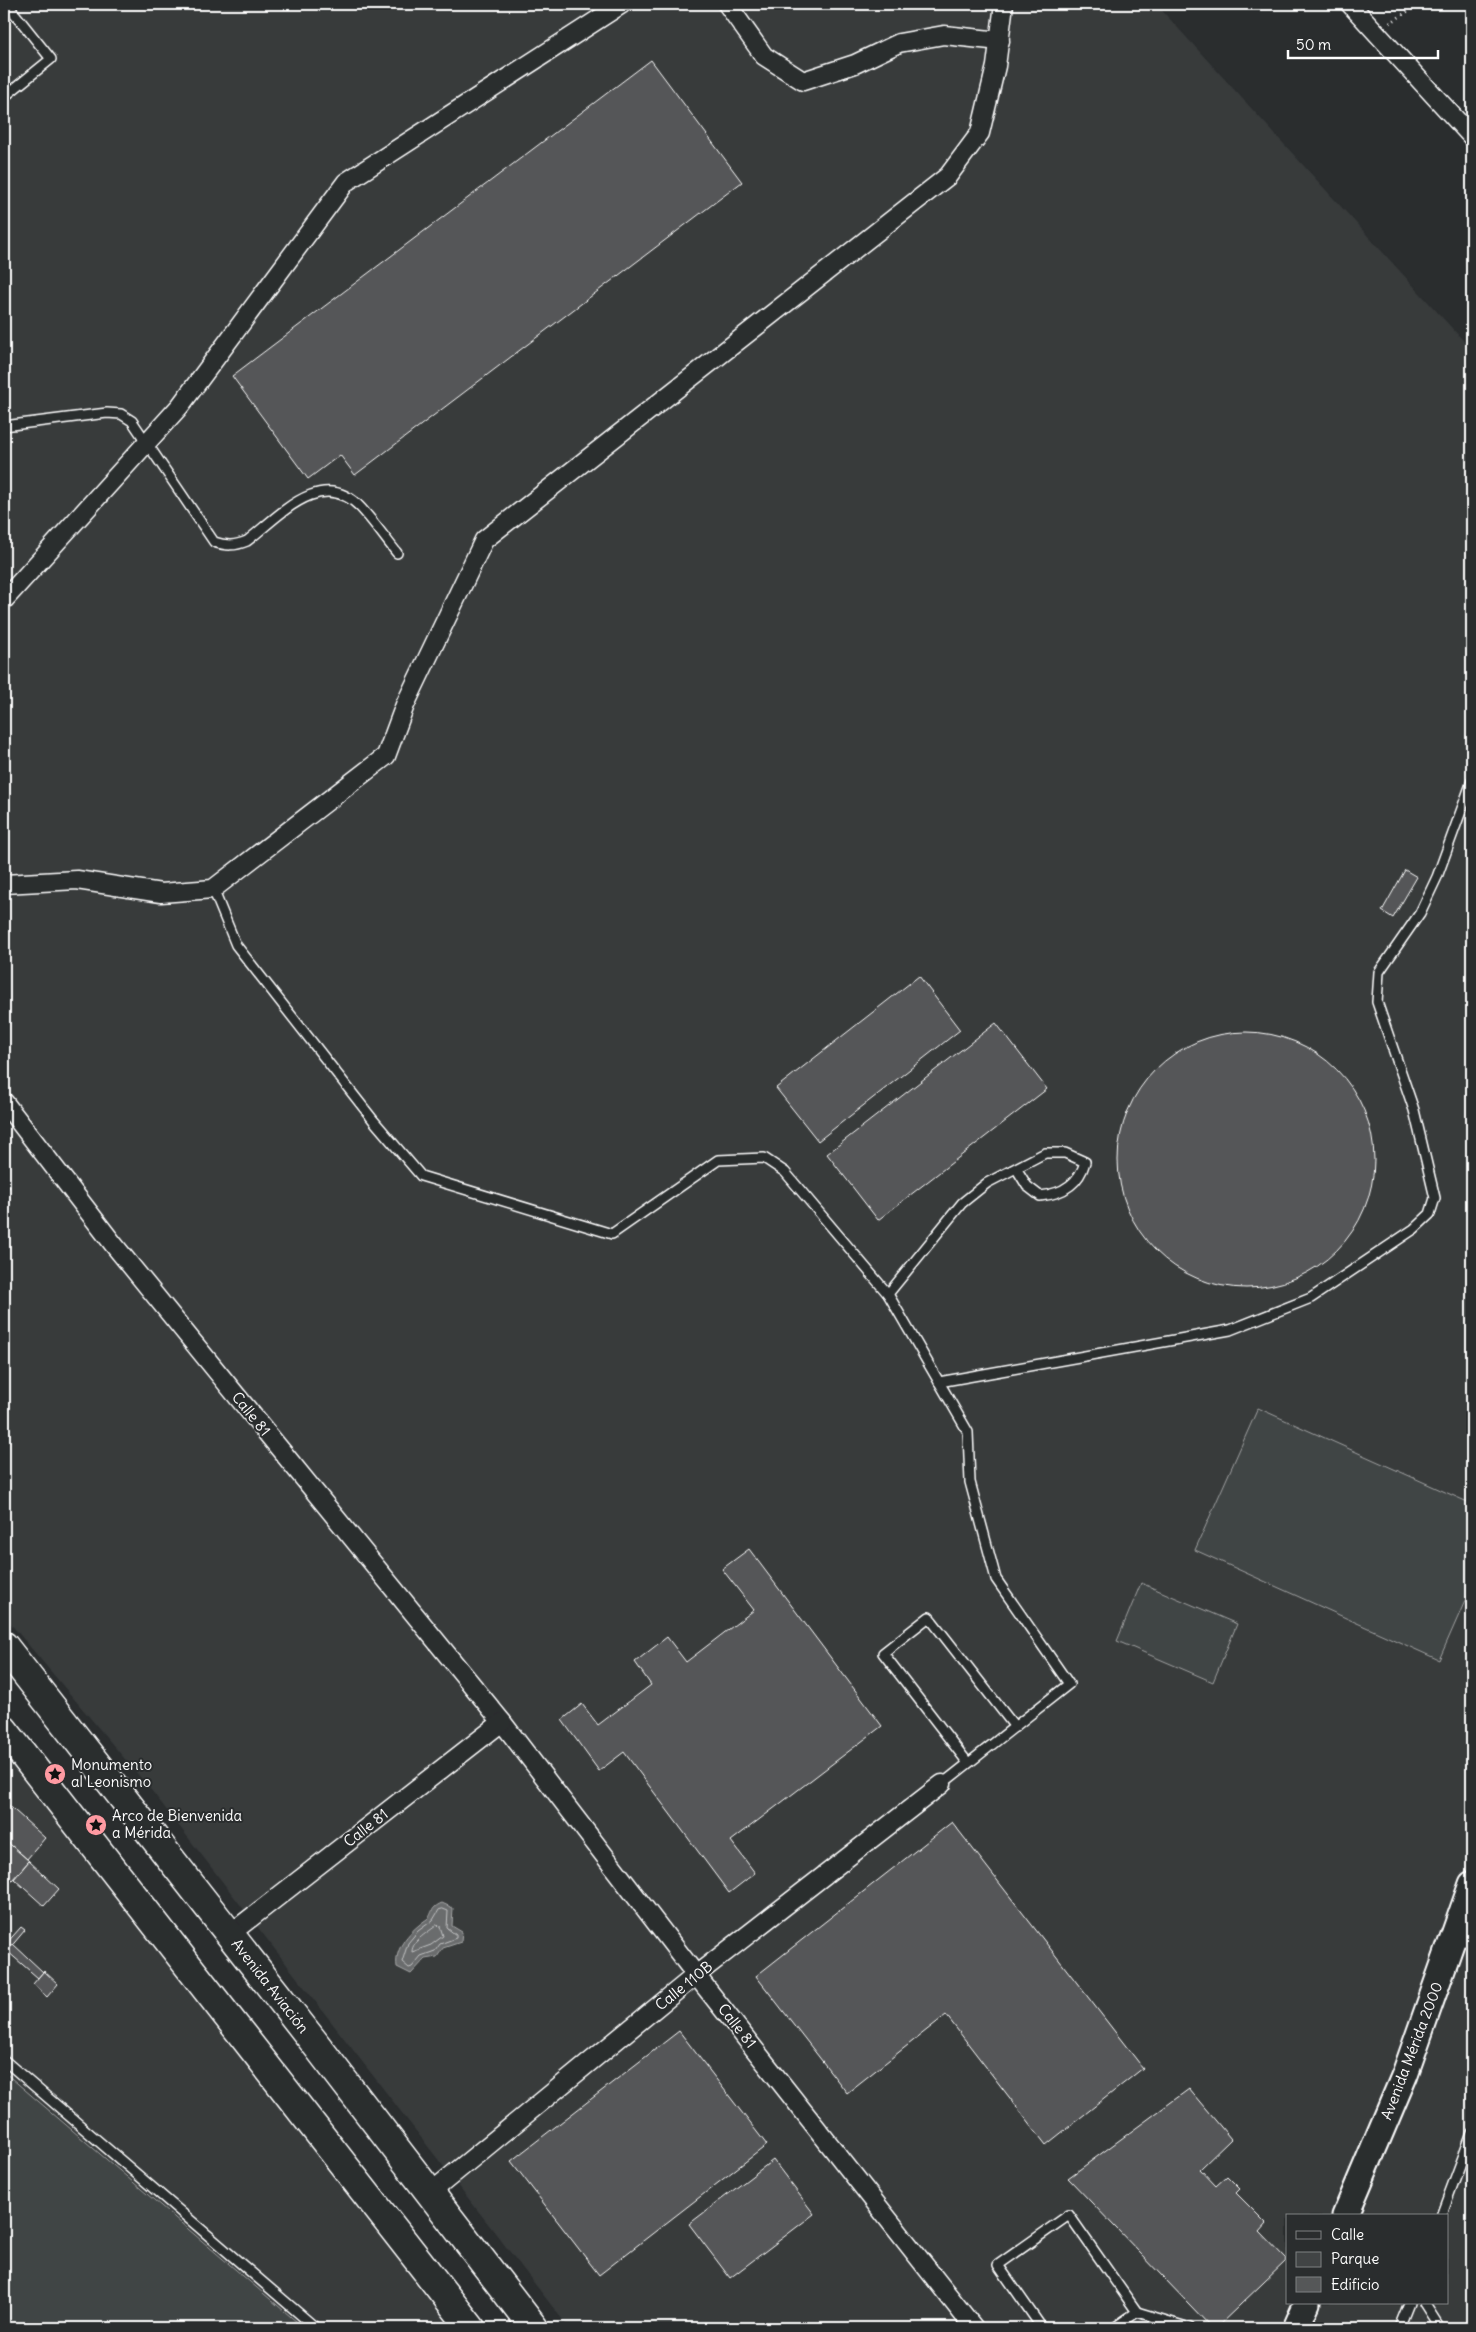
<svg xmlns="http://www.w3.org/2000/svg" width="1476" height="2332" font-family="Delius,sans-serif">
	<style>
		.built { fill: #373a3b; fill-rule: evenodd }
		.green { fill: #414445; stroke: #a0a2a2 }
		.water { fill: #6a6c6d; stroke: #a6a7a7 }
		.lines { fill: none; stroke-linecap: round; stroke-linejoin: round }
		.shore { stroke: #c3c4c5; stroke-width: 1 }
		.building { fill: #555758; stroke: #fff }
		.lane-casing { stroke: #fff; stroke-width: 12 }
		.street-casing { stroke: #fff; stroke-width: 21 }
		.secondary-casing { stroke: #fff; stroke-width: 29 }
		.primary-casing { stroke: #fff; stroke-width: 31 }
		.path { stroke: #fff; stroke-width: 3; stroke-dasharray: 1 4; stroke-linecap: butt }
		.lane { stroke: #2a2d2e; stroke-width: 9 }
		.street { stroke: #2a2d2e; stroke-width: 18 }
		.secondary { stroke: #2a2d2e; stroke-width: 25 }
		.primary { stroke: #2a2d2e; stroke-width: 28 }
		.labels { text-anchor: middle; stroke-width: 4; stroke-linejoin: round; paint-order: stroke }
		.street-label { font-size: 15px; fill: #fff; stroke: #2a2d2e }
		.poi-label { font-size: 15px; fill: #fff; stroke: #2a2d2e; text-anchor: start }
	</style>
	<rect width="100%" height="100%" fill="#2a2d2e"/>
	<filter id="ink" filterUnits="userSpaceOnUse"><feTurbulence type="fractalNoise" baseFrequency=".02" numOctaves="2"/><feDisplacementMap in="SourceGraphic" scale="10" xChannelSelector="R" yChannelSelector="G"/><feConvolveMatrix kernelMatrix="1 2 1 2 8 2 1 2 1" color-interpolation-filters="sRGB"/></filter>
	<g filter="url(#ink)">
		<g class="built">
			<path d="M4,4H1156L1472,350V2328H569L151,1790L4,1616ZM1287,2216H1447V2303H1287Z"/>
			<path d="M4,1749L459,2328H4Z"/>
		</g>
		<g class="green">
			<path d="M1258,1408L1472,1504V1585L1439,1660L1195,1550Z"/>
			<path d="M1141,1583L1237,1624L1213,1682L1117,1641Z"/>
			<path d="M4,2072L304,2328H4Z"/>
		</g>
		<path class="water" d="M442,1903L453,1908L452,1926L462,1932L461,1942L443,1948L437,1957L425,1959L411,1974L397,1967C394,1947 411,1930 427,1919C433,1915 429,1908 442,1903Z"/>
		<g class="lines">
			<g class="shore">
				<path d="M443,1909L448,1911L447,1928L456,1935V1938L440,1944L435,1951L421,1956L412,1967L409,1968L402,1962L408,1943L418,1931L433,1920L439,1910Z"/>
				<path d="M437,1925L440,1926L443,1936L431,1945L412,1952C412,1940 429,1932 437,1925Z"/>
			</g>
		</g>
		<g class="building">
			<path d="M651,60L742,182L355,475L340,455L308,479L232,376Z"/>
			<path d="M1405,870L1417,877L1393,918L1382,911Z"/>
			<path d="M919,976L960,1030L818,1141L776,1088Z"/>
			<path d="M996,1023L1047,1089L878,1220L827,1154Z"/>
			<circle cx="1246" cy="1160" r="128"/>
			<path d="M4,1179L10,1187L4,1192Z"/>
			<path d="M749,1549L882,1726L731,1841L755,1873L729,1893L624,1752L599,1771L562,1720L582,1704L598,1725L651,1685L635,1662L667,1637L686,1662L754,1610L722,1569Z"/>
			<path d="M4,1801L45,1838L27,1859L4,1839Z"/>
			<path d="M952,1822L1143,2068L1046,2145L946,2015L847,2093L756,1976Z"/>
			<path d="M4,1839L29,1861L4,1889Z"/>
			<path d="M29,1861L59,1889L44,1906L14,1879Z"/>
			<path d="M21,1927L25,1930L4,1955V1946Z"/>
			<path d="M13,1944L43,1972L38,1978L7,1951Z"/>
			<path d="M44,1971L58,1984L47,1997L33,1984Z"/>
			<path d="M679,2031L767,2145L599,2275L511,2161Z"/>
			<path d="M1189,2089L1231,2139L1200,2169L1216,2186L1227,2176L1240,2189L1236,2193L1267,2224L1260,2232L1287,2260L1216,2328H1212L1068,2178Z"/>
			<path d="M773,2160L814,2214L730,2278L689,2224Z"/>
		</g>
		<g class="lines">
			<g class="lane-casing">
				<g id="lane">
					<path d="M4,97L51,59L7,4"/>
					<path d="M4,426L107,413L121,414L132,421L214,542C226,546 235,546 247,541C279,516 322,466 361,508C374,522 385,538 397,553"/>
					<path d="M213,889L236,945L374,1121L421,1176L612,1234L718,1160L764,1158L785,1172L888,1294L968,1432L970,1482L996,1579L1069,1684L942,1784"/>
					<path d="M888,1294L962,1203L987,1183L1045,1153H1065L1085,1162C1079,1184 1062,1194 1040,1196L1027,1186L1016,1168"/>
					<path d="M939,1382L1230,1330L1311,1298L1414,1229L1430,1214L1435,1198L1414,1110L1377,1002L1379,972L1420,913L1437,877L1472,781"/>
					<path d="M968,1763L883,1653L929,1617L1015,1727"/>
					<path d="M4,2060L316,2328"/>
					<path d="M1441,2216L1472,2133"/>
					<path d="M1424,2303L1440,2328"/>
					<path d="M1137,2312L1190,2328"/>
					<path d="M1042,2328L998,2265L1069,2215L1137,2312L1114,2328"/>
					<path d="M1399,2328L1409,2303"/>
				</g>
			</g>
			<g class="street-casing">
				<g id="street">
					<path d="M727,4L764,56L803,81L855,64L899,43L944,35L1000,41"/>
					<path d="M1350,4L1472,137"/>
					<path d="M4,600L180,406L346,182L622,4"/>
					<path d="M4,884L77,880L161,893L213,889L386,756L405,705L484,540L948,176L980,133L996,66L1004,4"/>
					<path d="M4,1102L114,1245L502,1722L696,1975L974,2328"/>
					<path d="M230,1934L502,1722"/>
					<path d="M1455,1936L1472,1937"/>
					<path d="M430,2193L696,1975L942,1784"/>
				</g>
			</g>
			<g class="secondary-casing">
				<g id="secondary">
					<path d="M1345,2216L1405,2074L1472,1884"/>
					<path d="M1296,2328L1307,2303"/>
				</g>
			</g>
			<g class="primary-casing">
				<g id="primary">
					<path d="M4,1646L314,2042L534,2328"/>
					<path d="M4,1730L471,2328"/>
				</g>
			</g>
			<path class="path" d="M1390,23L1419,4"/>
			<use href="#lane" class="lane"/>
			<use href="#street" class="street"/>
			<use href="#secondary" class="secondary"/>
			<use href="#primary" class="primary"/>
		</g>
	</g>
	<defs>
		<g id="sight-disc" transform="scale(1.125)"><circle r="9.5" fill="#ff9aa2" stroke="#2a2d2e"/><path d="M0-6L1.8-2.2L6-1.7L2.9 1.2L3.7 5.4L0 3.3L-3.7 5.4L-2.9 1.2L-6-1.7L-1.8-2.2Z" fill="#111"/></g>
	</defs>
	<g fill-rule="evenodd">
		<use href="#sight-disc" x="55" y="1774"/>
		<use href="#sight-disc" x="96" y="1825"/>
	</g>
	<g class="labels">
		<g class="street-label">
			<text transform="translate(251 1414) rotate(51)" y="5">Calle 81</text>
			<text transform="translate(366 1828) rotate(-38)" y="5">Calle 81</text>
			<text transform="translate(270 1986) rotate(52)" y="5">Avenida Aviación</text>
			<text transform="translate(684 1986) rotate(-39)" y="5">Calle 110B</text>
			<text transform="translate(737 2026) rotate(52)" y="5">Calle 81</text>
			<text transform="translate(1412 2051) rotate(-69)" y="5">Avenida Mérida 2000</text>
		</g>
		<g class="poi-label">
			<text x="71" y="1770">Monumento<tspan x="71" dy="17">al Leonismo</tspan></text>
			<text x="112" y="1821">Arco de Bienvenida<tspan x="112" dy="17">a Mérida</tspan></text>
		</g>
	</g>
	<rect width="1476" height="2332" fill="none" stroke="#2a2d2e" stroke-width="20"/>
	<rect x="10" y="10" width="1456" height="2312" fill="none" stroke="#fff" stroke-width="2" filter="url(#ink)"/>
	<rect x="1286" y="2214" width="162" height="90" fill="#2a2d2e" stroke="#7f8182"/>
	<rect x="1296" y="2231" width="25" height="8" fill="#2a2d2e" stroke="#7f8182"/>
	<text x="1331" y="2240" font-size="15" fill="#ffffff">Calle</text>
	<rect x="1296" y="2252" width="25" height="15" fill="#414445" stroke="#7f8182"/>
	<text x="1331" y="2264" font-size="15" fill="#ffffff">Parque</text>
	<rect x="1296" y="2277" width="25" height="15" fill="#555758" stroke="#7f8182"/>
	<text x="1331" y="2290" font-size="15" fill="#ffffff">Edificio</text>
	<path d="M1288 50v8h150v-8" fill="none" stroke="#ffffff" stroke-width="2.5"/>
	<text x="1296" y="50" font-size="15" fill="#ffffff" stroke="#2a2d2e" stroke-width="4" paint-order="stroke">50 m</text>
</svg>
